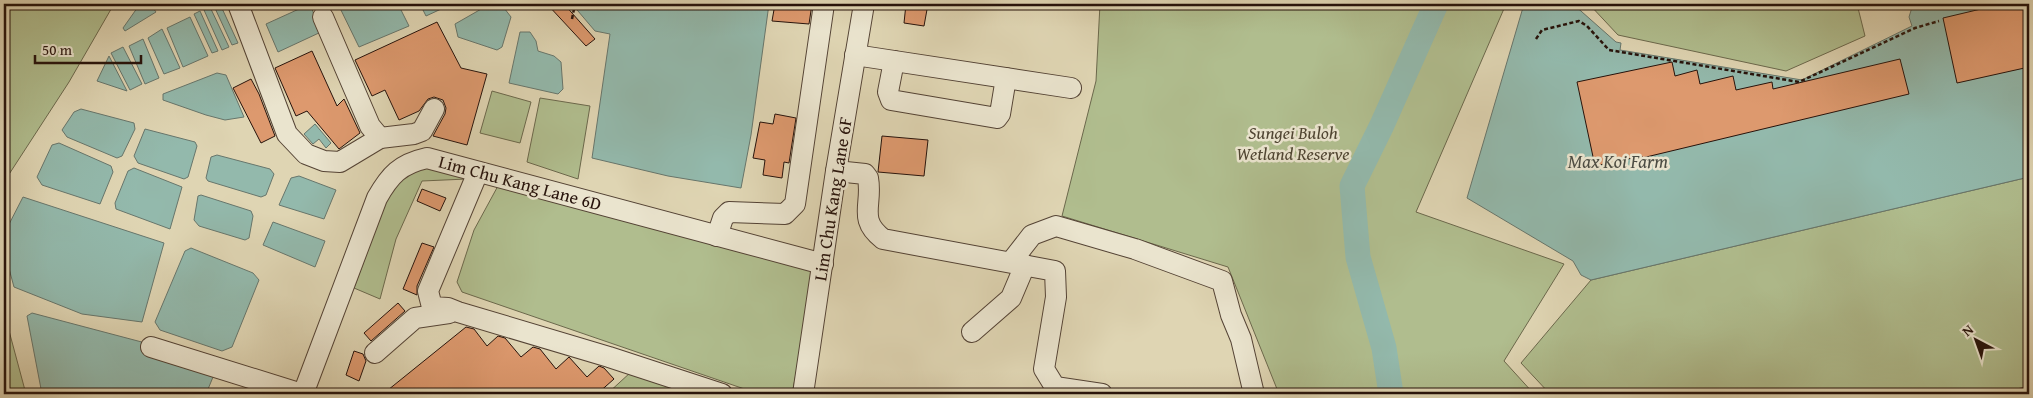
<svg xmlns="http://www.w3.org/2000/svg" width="2033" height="398" font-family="'Gentium Book Plus',serif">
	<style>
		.green { fill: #b0bd8e; stroke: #6b684c }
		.water { fill: #93b9ac; stroke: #67766c }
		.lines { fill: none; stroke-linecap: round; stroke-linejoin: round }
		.river { stroke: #93b9ac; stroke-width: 25 }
		.building { fill: #dd996e; stroke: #26120b }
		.minor-casing { stroke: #544335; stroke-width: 22 }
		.path { stroke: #26120b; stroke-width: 2.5; stroke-dasharray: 4 2.5; stroke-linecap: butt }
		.minor { stroke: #eae4ce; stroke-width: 20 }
		.labels { text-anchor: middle; stroke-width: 5; stroke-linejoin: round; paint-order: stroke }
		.park-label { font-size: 18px; font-style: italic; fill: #4f4532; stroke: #eae4ce }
		.street-label { font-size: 18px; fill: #26120b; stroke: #eae4ce }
		.water-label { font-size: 19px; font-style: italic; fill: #4c4c43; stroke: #eae4ce }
	</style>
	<rect width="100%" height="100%" fill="#dfd5b3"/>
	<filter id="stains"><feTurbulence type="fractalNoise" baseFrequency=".004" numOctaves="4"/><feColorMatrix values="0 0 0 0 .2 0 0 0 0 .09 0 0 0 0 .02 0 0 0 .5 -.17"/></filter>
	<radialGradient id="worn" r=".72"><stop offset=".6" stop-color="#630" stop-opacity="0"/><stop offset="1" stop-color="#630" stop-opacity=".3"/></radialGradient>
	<g class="green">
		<path d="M4,4H114L69,82L4,182Z"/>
		<path d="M1100,4H1506L1416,212L1564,264L1504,361L1534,394H1279L1228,267L1062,216L1096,81Z"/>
		<path d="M1589,4H1857L1865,36L1786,71L1618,35Z"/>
		<path d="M492,91L531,102L520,143L480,133Z"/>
		<path d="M540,98L590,106L578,179L527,162Z"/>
		<path d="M432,160L467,179L422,181L396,239L380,299L354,288L393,182Z"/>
		<path d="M2029,177V386L1996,394H1550L1521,363L1591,280Z"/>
		<path d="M499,184L811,267L816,273L792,394H759L462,292L457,282L474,230Z"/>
		<path d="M4,322L8,327L26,394H4Z"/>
		<path d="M631,372L696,394H607Z"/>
	</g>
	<g class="water">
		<path d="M140,4H150L156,12L125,31L123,28Z"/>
		<path d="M220,4L238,43L232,45L214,6Z"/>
		<path d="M310,4L321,32L278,52L266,24Z"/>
		<path d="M338,4H398L409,26L359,47Z"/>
		<path d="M420,4H452L426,16Z"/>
		<path d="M490,4H501L511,17L502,47L497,50L458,37L455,24Z"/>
		<path d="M572,4H769L751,135L741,188L668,176L592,158L610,34L595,31Z"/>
		<path d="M1524,4H1573L1616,42L1621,43L1620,50L1802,80L1912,26L1909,17L1913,4H2029V177L1591,280L1581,275L1573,261L1467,198Z"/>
		<path d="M210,7L229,47L222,50L204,10Z"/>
		<path d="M200,11L218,51L212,53L194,14Z"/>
		<path d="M190,17L208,56L183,67L167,28Z"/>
		<path d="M162,29L180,68L164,74L148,38Z"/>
		<path d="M520,32H530L536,41L538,51L554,56L561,62L563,89L558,94L509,83Z"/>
		<path d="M143,39L159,78L145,84L129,46Z"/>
		<path d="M123,47L142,84L130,90L111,53Z"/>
		<path d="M109,56L127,91L97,81Z"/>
		<path d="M217,73L226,75L244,117L225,120L206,115L163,100V94Z"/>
		<path d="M81,109L134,123L135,129L122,156L117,158L67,137L62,130L74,112Z"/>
		<path d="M315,124L331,143L326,148L319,139L313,144L304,134Z"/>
		<path d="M145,129L195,142L197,146L188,177L184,179L138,163L134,156Z"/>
		<path d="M59,143L111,166L113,172L100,204L42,185L37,177L52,145Z"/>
		<path d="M217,155L270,169L274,174L266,195L261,197L208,181L206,178L211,157Z"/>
		<path d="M134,168L182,187L170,229L116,209L115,203L128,171Z"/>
		<path d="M299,176L336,190L324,219L279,205L291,178Z"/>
		<path d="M201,195L251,211L253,216L249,238L245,240L199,226L194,220L198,196Z"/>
		<path d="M23,197L164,243L142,322L82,314L14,287L4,250V234Z"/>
		<path d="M273,222L325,241L315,267L263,245Z"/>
		<path d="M191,248L253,273L259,280L232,347L222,351L160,330L155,322L185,251Z"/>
		<path d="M32,313L206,359L213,377L206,394H42L27,316Z"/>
	</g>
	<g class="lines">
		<path class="river" d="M1391,394L1384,348L1358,257L1352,186L1382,125L1436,4"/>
	</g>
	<g class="building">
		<path d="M547,4H564L595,39L586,46Z"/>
		<path d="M775,4H812L809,24L772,21Z"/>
		<path d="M906,4H928L924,26L904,23Z"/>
		<path d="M2002,4H2029V67L1957,83L1943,18Z"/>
		<path d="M437,22L461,68L487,74L467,145L433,136L445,114L446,108L443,100L434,97L428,99L419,111L399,120L385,90L372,96L355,60Z"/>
		<path d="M312,51L337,106L344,99L360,133L339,149L307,111L296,116L275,68Z"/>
		<path d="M1900,59L1909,94L1642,158V156L1595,166L1577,82L1672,62L1675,76L1697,70L1700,84L1733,76L1736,90L1772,82L1773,89Z"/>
		<path d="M251,79L259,94L275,136L261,143L233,88Z"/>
		<path d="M775,114L796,118L789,163L784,162L782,178L763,175L765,160L753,158L760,122L773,124Z"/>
		<path d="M882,136L928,140L924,176L878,172Z"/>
		<path d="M422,189L446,198L440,211L417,201Z"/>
		<path d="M422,243L434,247L417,286V295L403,289Z"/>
		<path d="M398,303L405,311L371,341L364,333Z"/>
		<path d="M466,327L474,329L487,346L498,336L505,338L521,357L533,347L540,349L556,369L569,357L587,377L599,366L604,368L614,379L597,394H383Z"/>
		<path d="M354,351L363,354L366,361L359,381L346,375Z"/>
	</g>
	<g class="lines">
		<g class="minor-casing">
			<g id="minor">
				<path d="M238,4L287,134L306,154L324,161L340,162L380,138L414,134L422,131L434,109"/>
				<path d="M323,17L370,126L380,138"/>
				<path d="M855,55L1071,88"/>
				<path d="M894,61L888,92L891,100L997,118L1000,114L1006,78"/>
				<path d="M836,171L865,174L868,178C873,205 857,219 883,239L1055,271L1056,297L1044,369L1055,387L1102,394"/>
				<path d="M478,172L428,291L432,307L448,308L458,312L609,357L722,394"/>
				<path d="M717,236L723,218L729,212L785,214L795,204L824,4"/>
				<path d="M1011,262L1032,235L1056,226L1135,249L1222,281L1231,315L1241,339L1254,394"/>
				<path d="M972,332L1011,298L1025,265"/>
				<path d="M151,347L302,394"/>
				<path d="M375,353L415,318L449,313"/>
				<path d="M303,394L377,198C390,175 400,164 427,158L823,264"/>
				<path d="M803,394L836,171L864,4"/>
			</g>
		</g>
		<g class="path">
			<path d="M572,19L575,4"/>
			<path d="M1536,39L1542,30L1579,21L1587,26L1609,50L1799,82L1915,28L1939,21"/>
		</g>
		<use href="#minor" class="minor"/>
	</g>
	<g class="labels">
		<g class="park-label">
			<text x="1293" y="139">Sungei Buloh<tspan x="1293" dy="21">Wetland Reserve</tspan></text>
		</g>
		<g class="street-label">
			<text transform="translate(520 183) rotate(15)" y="6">Lim Chu Kang Lane 6D</text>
			<text transform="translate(833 199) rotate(-81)" y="6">Lim Chu Kang Lane 6F</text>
		</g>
		<g class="water-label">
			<text x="1618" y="168">Max Koi Farm</text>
		</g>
	</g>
	<rect width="2033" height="398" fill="none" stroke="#dfd5b3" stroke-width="20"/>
	<rect x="5" y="5" width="2023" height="388" fill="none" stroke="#26120b" stroke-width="2.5"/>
	<rect x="10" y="10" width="2013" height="378" fill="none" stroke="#26120b"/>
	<g transform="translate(1976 340) rotate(319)" stroke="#eae4ce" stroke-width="4" paint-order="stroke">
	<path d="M0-4L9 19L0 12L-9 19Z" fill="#26120b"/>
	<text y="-8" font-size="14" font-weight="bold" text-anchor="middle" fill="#26120b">N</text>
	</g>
	<path d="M35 55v8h106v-8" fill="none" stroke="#26120b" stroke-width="2.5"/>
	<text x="42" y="55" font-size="15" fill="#26120b" stroke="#eae4ce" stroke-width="4" paint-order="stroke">50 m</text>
	<rect width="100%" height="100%" filter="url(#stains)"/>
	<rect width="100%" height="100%" fill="url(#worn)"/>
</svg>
